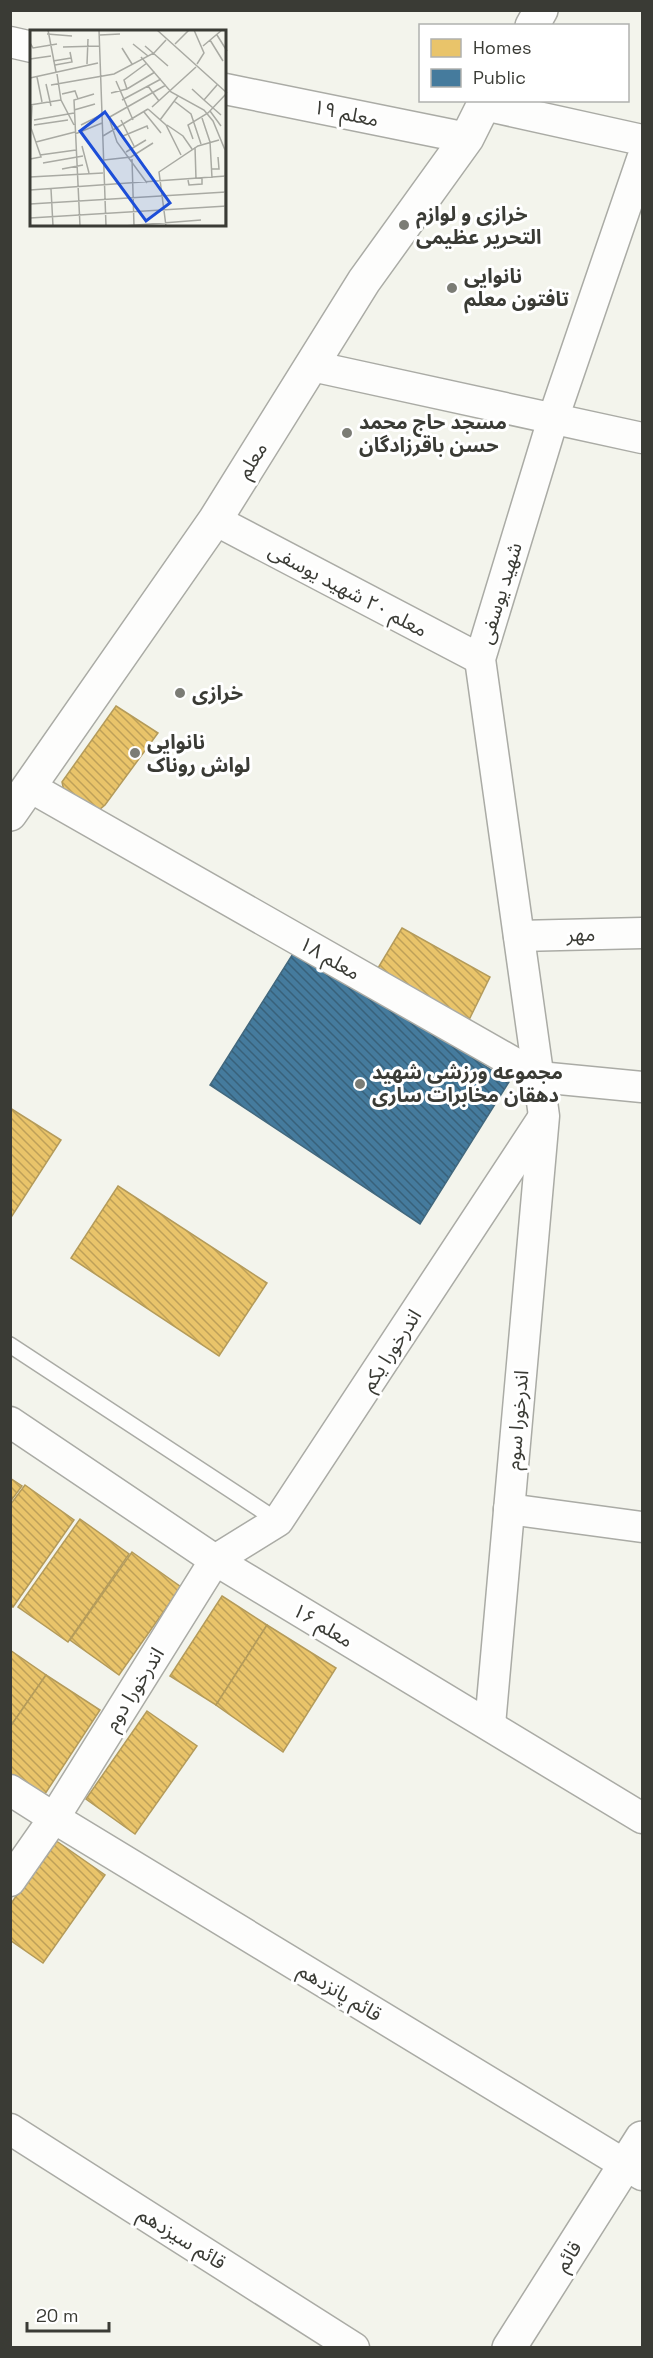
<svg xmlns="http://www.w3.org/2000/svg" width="653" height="2358" font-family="'Space Grotesk','Noto Sans Arabic',sans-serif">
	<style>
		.homes { fill: url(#homes-back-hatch); stroke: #b49b5a; stroke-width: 1.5 }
		.public { fill: url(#public-back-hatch); stroke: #42687e; stroke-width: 1.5 }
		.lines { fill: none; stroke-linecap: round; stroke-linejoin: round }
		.lane-casing { stroke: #aaaba5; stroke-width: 18 }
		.street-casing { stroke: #aaaba5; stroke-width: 33 }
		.secondary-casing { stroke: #aaaba5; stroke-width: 36 }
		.lane { stroke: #fdfdfc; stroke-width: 15 }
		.street { stroke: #fdfdfc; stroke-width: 30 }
		.secondary { stroke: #fdfdfc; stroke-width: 33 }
		.poi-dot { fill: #7b7c75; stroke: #fff; stroke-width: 2 }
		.labels { text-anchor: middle; stroke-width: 6; stroke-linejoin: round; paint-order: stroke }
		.street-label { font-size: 20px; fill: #3a3b35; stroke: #fff }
		.poi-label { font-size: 20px; font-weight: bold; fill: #3a3b35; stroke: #fff; text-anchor: start }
		.inset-road { fill: none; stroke: #a9aaa3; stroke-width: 1.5 }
		.view { fill: #1d4ed8; fill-opacity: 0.15; stroke: #1d4ed8; stroke-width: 3 }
		.inset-edge { fill: none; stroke: #3a3b35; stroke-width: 3 }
	</style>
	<defs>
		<pattern id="homes-back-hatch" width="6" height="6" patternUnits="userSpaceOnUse" patternTransform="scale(1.5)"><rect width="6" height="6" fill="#e9c46a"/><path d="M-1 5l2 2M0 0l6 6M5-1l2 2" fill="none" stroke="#bea058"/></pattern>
		<pattern id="public-back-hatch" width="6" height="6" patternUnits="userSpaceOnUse" patternTransform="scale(1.5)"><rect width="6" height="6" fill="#457b9d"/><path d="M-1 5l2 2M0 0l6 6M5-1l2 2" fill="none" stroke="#38617a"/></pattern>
	</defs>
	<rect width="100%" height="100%" fill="#f3f4ec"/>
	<g class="homes">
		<path d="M116,706L158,733L105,805L94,814L65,796L62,782Z"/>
		<path d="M402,928L490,977L467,1024L375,973Z"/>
		<path d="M10,1108L61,1140L10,1219Z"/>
		<path d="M118,1186L267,1283L219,1356L71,1258Z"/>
		<path d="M10,1478L22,1486L10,1502Z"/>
		<path d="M25,1485L74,1520L13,1607L10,1606V1505Z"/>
		<path d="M80,1519L129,1554L68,1642L18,1607Z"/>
		<path d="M132,1552L181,1587L119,1675L70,1640Z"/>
		<path d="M222,1596L267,1625L216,1705L170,1676Z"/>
		<path d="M267,1625L336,1668L283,1752L216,1705Z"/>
		<path d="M10,1650L46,1675L10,1727Z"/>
		<path d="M46,1675L100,1710L43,1797L10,1775V1727Z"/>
		<path d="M147,1711L197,1746L135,1834L86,1799Z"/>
		<path d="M55,1840L105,1875L43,1963L10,1940V1905Z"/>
	</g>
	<path class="public" d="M301,941L509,1082L420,1224L210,1085Z"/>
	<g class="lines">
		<g class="lane-casing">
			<path id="lane" d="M10,1345L278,1521"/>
		</g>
		<g class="street-casing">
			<g id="street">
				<path d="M10,42L32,47"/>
				<path d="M225,89L467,138"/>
				<path d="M484,105L642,140"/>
				<path d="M312,366L642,438"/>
				<path d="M215,520L480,659"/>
				<path d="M30,787L539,1077L642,1087"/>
				<path d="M519,936L642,933"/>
				<path d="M10,1422L215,1560L642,1818"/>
				<path d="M509,1509L642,1527"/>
				<path d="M490,1725L544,1116L480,659L553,419L642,159"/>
				<path d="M10,1790L54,1818L642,2175"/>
				<path d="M10,1881L54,1818L215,1560L278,1521L543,1118"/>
				<path d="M10,2129L354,2348"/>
			</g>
		</g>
		<g class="secondary-casing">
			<g id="secondary">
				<path d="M532,26L541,10"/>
				<path d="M10,814L215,520L364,281L467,138L486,100"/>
				<path d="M509,2348L642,2138"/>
			</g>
		</g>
		<use href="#lane" class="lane"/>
		<use href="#street" class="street"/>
		<use href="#secondary" class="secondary"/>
	</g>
	<g class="poi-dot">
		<circle cx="404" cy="225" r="6"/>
		<circle cx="452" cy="288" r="6"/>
		<circle cx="347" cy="433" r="6"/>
		<circle cx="180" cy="693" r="6"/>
		<circle cx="135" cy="753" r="6"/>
		<circle cx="360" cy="1084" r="6"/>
	</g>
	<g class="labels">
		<g class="street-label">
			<text transform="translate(346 113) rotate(12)" y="7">معلم ۱۹</text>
			<text transform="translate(252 460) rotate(-58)" y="7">معلم</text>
			<text transform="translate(348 590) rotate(28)" y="7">معلم ۲۰ شهید یوسفی</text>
			<text transform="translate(500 593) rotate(-73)" y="7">شهید یوسفی</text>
			<text transform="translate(581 934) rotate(-1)" y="7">مهر</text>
			<text transform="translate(330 958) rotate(30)" y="7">معلم ۱۸</text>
			<text transform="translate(391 1350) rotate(-57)" y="7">اندرخورا یکم</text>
			<text transform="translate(517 1420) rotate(-85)" y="7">اندرخورا سوم</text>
			<text transform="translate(323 1625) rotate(31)" y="7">معلم ۱۶</text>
			<text transform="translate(134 1689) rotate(-58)" y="7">اندرخورا دوم</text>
			<text transform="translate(340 1992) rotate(31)" y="7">قائم پانزدهم</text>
			<text transform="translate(182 2238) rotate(32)" y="7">قائم سیزدهم</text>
			<text transform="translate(568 2256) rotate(-57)" y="7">قائم</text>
		</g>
		<g class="poi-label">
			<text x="416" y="221">خرازی و لوازم<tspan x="416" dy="23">التحریر عظیمی</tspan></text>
			<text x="464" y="283">نانوایی<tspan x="464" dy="23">تافتون معلم</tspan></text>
			<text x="359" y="429">مسجد حاج محمد<tspan x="359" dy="23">حسن باقرزادگان</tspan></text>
			<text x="192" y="700">خرازی</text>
			<text x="147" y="749">نانوایی<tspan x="147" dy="23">لواش روناک</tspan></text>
			<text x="372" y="1079">مجموعه ورزشی شهید<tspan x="372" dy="23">دهقان مخابرات ساری</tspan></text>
		</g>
	</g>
	<g transform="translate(30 30)">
		<rect width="196" height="196" fill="#f3f4ec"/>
		<path class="inset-road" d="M18,0L26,42M69,0L76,196M127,0L197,63M164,0L174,23L167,34M17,4L42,6M70,5L90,4M187,5L197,21M180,10L193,31M0,13L3,18L27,14M103,14L118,26M145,14L159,0M115,16L138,36M173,16L192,0M33,17L69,16M92,18L102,34M111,27L141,62L174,80L183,91L195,120V196M0,29L21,26M23,31L41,28M57,34L58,9M25,35L42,32L40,22M27,44L31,70L44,95M7,47L12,72M0,48L68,33M86,51L103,90M16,54L21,76M21,55L84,44L124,23L136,10M118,56L129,71M97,59L94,50L117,33M162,59L174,70L187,55M81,63L97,59L125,42M32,64L45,61L48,69M92,70L131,49M174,70L191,85M144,71L161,84L171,114M0,75L31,70M122,77L166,37M118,79L136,95L151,125M44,80L65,74M180,81L191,96M114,82L131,103M78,88L136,55M79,88L87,112L117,153M172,88L180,112L182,148M4,90L44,83M91,90L104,116M130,90L148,66M4,95L38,90M51,95L71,85M137,95L153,106L162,119M45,104L72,93M73,106L118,79M93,106L117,96L118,99M163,109L158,95L178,83L196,64M6,112L45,102M52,116L59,143M165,117L166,149M96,122L116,110M10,125L46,120M0,129L11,127L1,98L2,75M102,129L104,196M74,130L101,127L123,113M13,133L53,126M32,139L53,135M181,139H189L188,127M0,147L73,143M158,150L159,155L172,154V148M21,159L23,196M0,160L196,146M0,174L196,162M0,188L197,176M50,196L44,70L64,64M94,196L171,190M136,196L129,142L168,116L189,110"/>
		<path class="view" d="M75,82L140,173L116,191L50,101Z"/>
		<rect width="196" height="196" class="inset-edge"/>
	</g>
	<rect width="653" height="2358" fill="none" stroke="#3a3b35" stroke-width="24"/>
	<rect x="419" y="24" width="210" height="78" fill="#ffffff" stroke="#b0b1ae" stroke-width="1.5"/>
	<rect x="431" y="39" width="30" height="18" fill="#e9c46a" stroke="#b0b1ae" stroke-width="1.5"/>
	<text x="473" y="54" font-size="18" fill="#3a3b35">Homes</text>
	<rect x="431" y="69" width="30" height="18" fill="#457b9d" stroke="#b0b1ae" stroke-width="1.5"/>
	<text x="473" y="84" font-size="18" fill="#3a3b35">Public</text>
	<path d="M27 2322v9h82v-9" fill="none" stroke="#3a3b35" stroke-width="3"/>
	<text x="36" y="2322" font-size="18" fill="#3a3b35" stroke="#ffffff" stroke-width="4.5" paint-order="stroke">20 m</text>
</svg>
